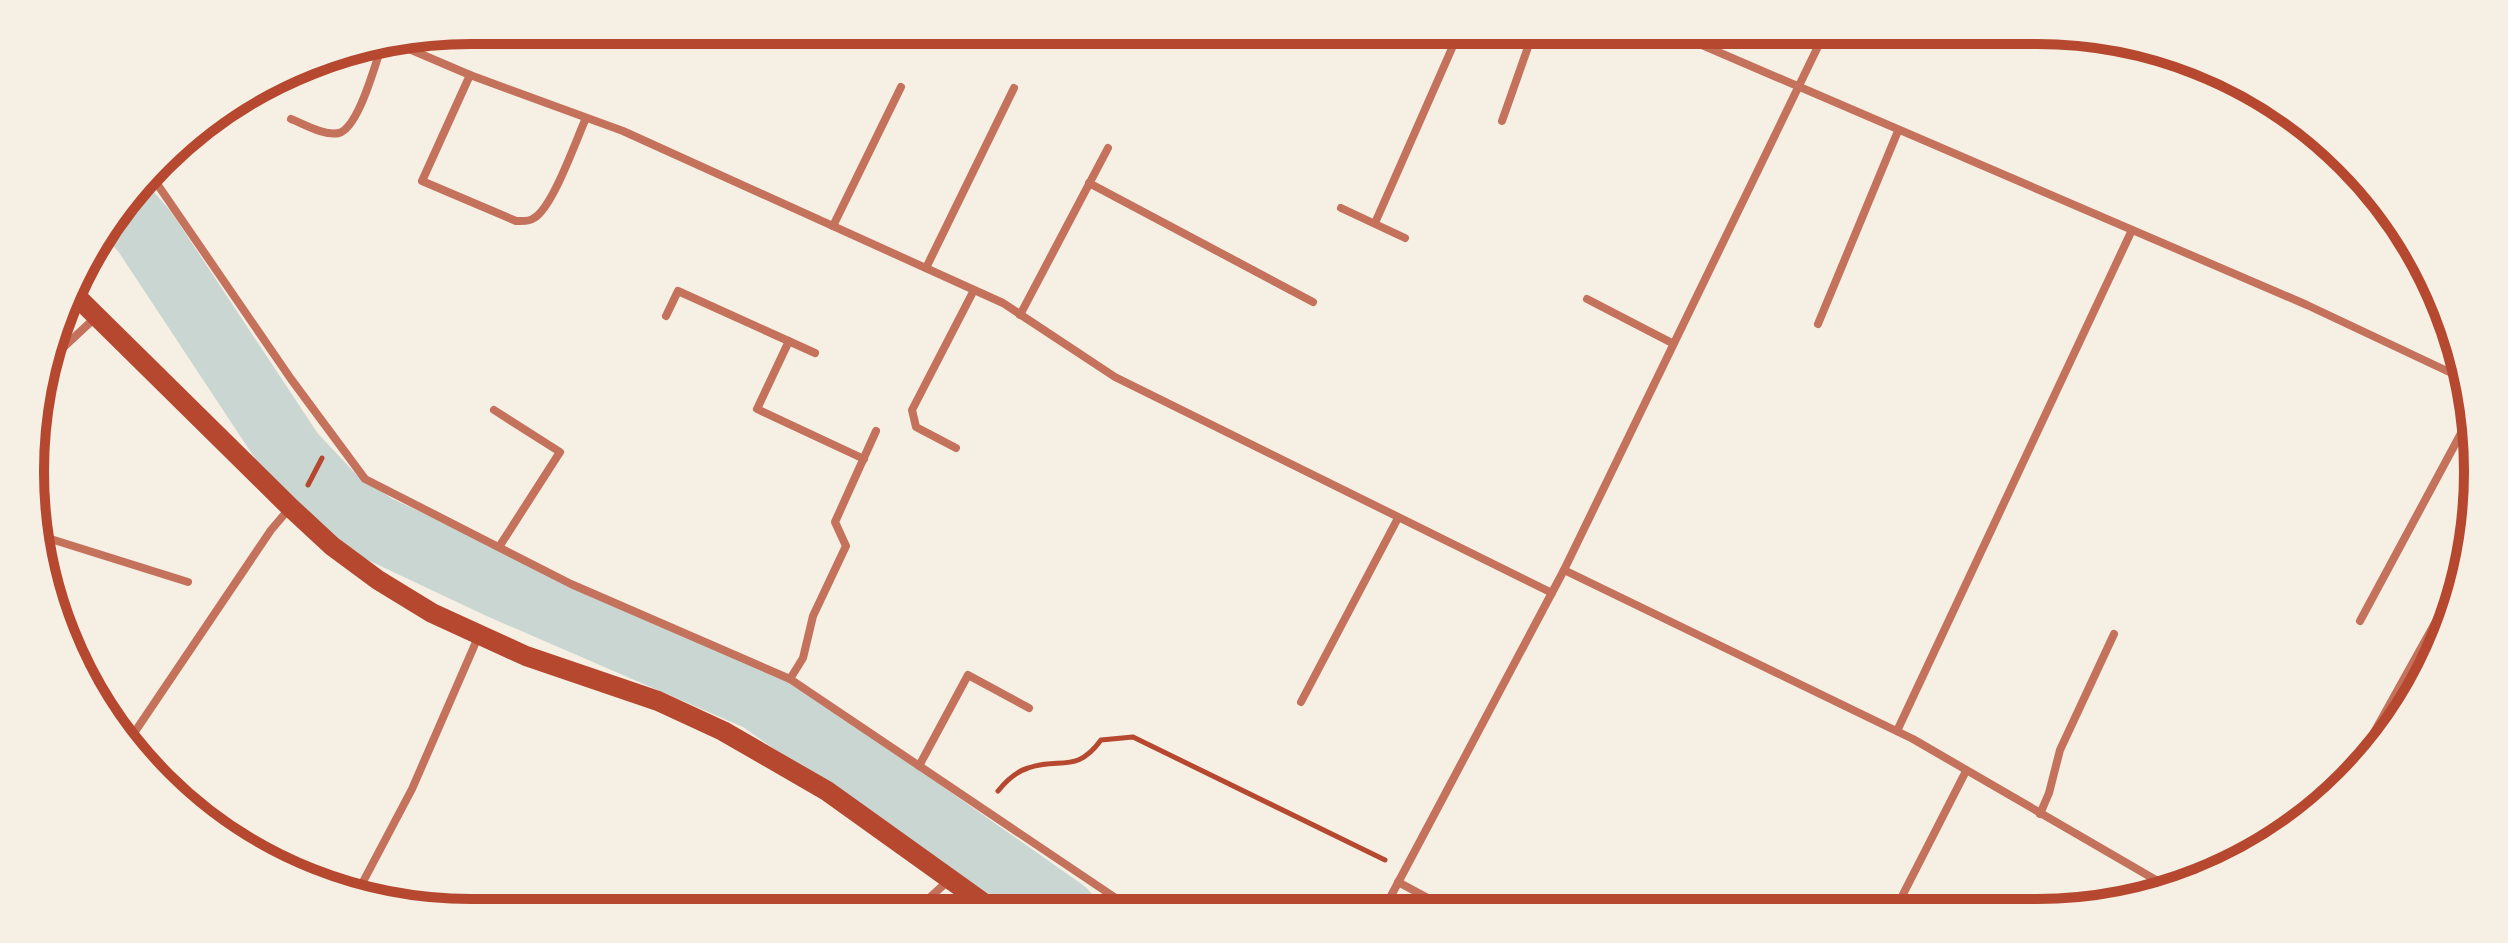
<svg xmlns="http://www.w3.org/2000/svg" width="2508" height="943" font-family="Quicksand,sans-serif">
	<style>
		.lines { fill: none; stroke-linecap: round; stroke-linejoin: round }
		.river { stroke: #c9d6d2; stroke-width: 66 }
		.path { stroke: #b5482f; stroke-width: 5 }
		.minor { stroke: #c5725c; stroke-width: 8 }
		.primary { stroke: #b5482f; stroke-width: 20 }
		.rim { fill: none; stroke: #b5482f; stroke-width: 10 }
	</style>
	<rect width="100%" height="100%" fill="#f6efe4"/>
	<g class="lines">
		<path class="river" d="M124,208L145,232L291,453L336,501L375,527L498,585L759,698L1064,912"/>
		<g class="path">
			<path d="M308,485L322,458"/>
			<path d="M998,791C1006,781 1015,772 1028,768C1061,757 1076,774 1101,740L1133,737L1385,860"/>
		</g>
		<g class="minor">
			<path d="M1667,30L2307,305L2462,378"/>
			<path d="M395,43L470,75L623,131L1003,303L1115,377L1552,593"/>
			<path d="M470,75L422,181L516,221C522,221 529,222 534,218C553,207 576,140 586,118"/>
			<path d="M291,119C304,124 324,136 339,133C359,127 375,64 382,45"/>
			<path d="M1502,121L1534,30"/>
			<path d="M151,175L291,379L365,479L571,584L790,679L1135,911"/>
			<path d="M1089,183L1313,302"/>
			<path d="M1341,208L1405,238"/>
			<path d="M1375,223L1460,30"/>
			<path d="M833,226L901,87"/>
			<path d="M926,268L1014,88"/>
			<path d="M1587,299L1672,343"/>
			<path d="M1020,315L1108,148"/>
			<path d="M666,316L678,291L815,353"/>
			<path d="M1818,324L1898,131"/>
			<path d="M789,341L757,409L864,459"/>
			<path d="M53,357L96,317"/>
			<path d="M494,410L560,452L499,547"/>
			<path d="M956,448L916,427L912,410L974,290"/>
			<path d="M38,535L188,582"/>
			<path d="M1564,570L1913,739L2168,887"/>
			<path d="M2360,621L2473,411"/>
			<path d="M790,679L803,658L813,616L846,546L835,522L876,431"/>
			<path d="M1301,702L1398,518"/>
			<path d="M1897,731L2132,230"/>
			<path d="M128,742L271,530L289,509"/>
			<path d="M919,766L968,675L1029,708"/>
			<path d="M2347,781L2464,571"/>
			<path d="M2040,814L2049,793L2060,750L2114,634"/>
			<path d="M1398,882L1452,911"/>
			<path d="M355,897L412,789L479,635"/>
			<path d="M1895,910L1966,771"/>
			<path d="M1383,911L1564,570L1826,30"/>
			<path d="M914,912L949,880"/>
		</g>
		<path class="primary" d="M74,294L291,508L332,546L378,580L432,613L526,656L658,701L723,731L827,791L996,912"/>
	</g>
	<path d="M0 0H2508V943H0ZM471 44H2037A427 427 0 0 1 2464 471V472A427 427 0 0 1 2037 899H471A427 427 0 0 1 44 472V471A427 427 0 0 1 471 44Z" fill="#f6efe4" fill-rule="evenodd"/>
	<path class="rim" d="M471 44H2037A427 427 0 0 1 2464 471V472A427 427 0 0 1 2037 899H471A427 427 0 0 1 44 472V471A427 427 0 0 1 471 44Z"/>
</svg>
